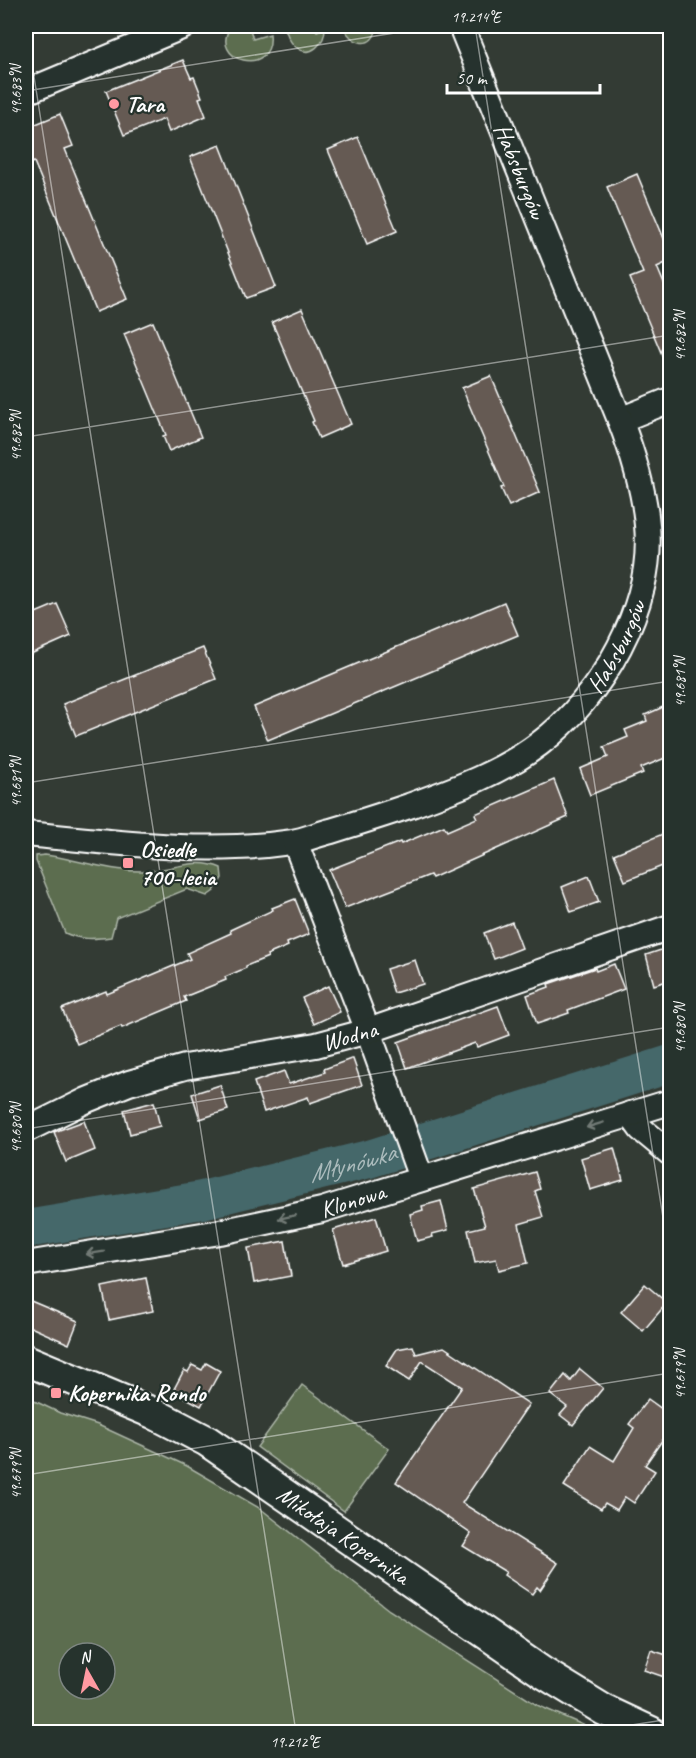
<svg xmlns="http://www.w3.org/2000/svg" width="696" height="1758" font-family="Caveat,sans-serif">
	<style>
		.green { fill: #5b6d50; stroke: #adb6a8; stroke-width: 1.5; fill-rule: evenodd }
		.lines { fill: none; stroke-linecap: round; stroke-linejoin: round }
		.river { stroke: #45676b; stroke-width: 38 }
		.building { fill: #655a52; stroke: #fff; stroke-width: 1.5 }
		.minor-casing { stroke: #fff; stroke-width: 28 }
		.major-casing { stroke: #fff; stroke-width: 34 }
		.minor { stroke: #26332d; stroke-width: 24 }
		.major { stroke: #26332d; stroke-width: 30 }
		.oneway { stroke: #727a76 }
		.ticks { fill: none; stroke: #fff; stroke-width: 1.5; stroke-opacity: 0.45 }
		.poi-dot { fill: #ff9aa2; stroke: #26332d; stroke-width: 2 }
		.labels { text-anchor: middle; stroke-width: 4.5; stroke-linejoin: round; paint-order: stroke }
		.poi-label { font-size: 24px; font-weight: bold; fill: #fff; stroke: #26332d; text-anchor: start }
		.street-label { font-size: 24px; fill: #fff; stroke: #26332d }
		.water-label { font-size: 26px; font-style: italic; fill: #abbbbc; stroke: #26332d }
		.neatline { fill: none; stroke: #fff; stroke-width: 2 }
		.ticks-label { font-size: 15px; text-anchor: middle; fill: #fff }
	</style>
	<rect width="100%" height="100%" fill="#333b34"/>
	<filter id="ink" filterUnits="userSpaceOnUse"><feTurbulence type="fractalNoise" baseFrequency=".0167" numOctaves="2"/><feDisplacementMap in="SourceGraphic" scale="12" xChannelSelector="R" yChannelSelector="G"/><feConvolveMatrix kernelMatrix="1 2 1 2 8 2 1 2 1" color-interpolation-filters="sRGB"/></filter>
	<g filter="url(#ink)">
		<g class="green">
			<path d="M231,26H249L253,39L270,34C275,78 207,62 231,26Z"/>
			<path d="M284,26H314L317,31L325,28C325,43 311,59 296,47C289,43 287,33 284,26Z"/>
			<path d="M343,26H377C374,51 351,45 343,26Z"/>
			<path d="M45,855C82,860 119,875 157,870C179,867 199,858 221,868L222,878L214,891L207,896L187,889L116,918L111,937C95,939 79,940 65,933L36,861V856Z"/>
			<path d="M302,1385L389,1449L344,1511L257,1447Z"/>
			<path d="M26,1397L60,1413L98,1425L187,1466L261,1509L389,1610L537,1705L599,1732H26ZM69,1653H105V1689H69Z"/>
		</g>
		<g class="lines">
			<path class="river" id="s1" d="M26,1229L202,1200L369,1159L670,1064"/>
		</g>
		<g class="building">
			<path d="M183,60L191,78L194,77L202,97L199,98L206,116L169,132L164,119L124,135L106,91Z"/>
			<path d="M60,114L73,146L65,149L127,299L96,312L34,162L26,165V128Z"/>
			<path d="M358,137L397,231L367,244L328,150Z"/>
			<path d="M220,145L276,287L246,298L190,157Z"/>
			<path d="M637,174L670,253V261L657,267L670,298V374L630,278L643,273L607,187Z"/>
			<path d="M302,309L351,424L319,438L312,422L314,421L272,322Z"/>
			<path d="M153,322L201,437L169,451L163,436L166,435L124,334Z"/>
			<path d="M491,376L540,492L509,506L501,488L504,487L462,388Z"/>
			<path d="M504,602L518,635L268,740L254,707Z"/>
			<path d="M57,604L71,636L26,656V617Z"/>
			<path d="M203,648L216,679L76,736L63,704Z"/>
			<path d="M670,704V756L641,768L643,773L590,795L580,769L608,757L604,747L628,737L625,730L647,721L645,715Z"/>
			<path d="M554,780L568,817L432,878L430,875L345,908L329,870L400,842L401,844L444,826L447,831L477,818L475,814Z"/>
			<path d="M670,831V863L625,881L614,854Z"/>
			<path d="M589,876L599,902L571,912L562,887Z"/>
			<path d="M295,899L309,934L287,943L288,946L267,955L268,957L246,966V968L225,977L226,980L184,997L186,1001L122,1028L121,1026L77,1044L62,1009L106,991L107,994L190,959L187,953L231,933L230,930L273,910L272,908Z"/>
			<path d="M512,922L522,948L494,959L484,933Z"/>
			<path d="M670,947V980L654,985L646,955Z"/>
			<path d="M415,960L423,984L394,993L386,969Z"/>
			<path d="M614,964L624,989L568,1010L569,1013L537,1024L527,995L549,987L548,984L595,968L596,971Z"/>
			<path d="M328,986L340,1012L314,1024L302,998Z"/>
			<path d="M498,1006L509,1035L477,1047L475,1043L407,1068L398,1042Z"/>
			<path d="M351,1059H353L362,1085L310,1103L308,1097L264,1112L254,1082L284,1071L289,1084L325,1072L324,1069Z"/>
			<path d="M220,1085L228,1110L200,1119L192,1094Z"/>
			<path d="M154,1102L160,1126L130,1134L124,1110Z"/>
			<path d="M84,1121L95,1150L66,1162L54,1132Z"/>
			<path d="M614,1148L623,1180L590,1190L581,1158Z"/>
			<path d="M535,1172L540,1189L535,1191L543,1217L519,1224L528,1263L499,1270L496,1259L475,1263L468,1230L485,1226L474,1189Z"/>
			<path d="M441,1201L448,1230L432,1234L433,1237L417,1241L410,1214L423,1210L422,1206Z"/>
			<path d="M376,1217L386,1251L343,1264L333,1230Z"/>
			<path d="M285,1241L291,1276L254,1283L248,1248Z"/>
			<path d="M146,1278L153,1311L109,1320L102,1287Z"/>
			<path d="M645,1284L667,1303L643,1331L621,1312Z"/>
			<path d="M26,1299L78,1321L69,1344L26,1325Z"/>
			<path d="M413,1346L416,1354L444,1347L529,1404L462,1503L558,1563L540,1590L537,1587L532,1594L504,1575L506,1572L463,1546L471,1534L396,1482L462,1387L422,1361L409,1381L386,1366L397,1349Z"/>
			<path d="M206,1363L220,1371L201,1406L173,1391L184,1370L188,1372L192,1365L202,1370Z"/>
			<path d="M580,1369L603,1388L573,1425L560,1415L567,1407L550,1394L565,1375L571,1381Z"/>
			<path d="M648,1399L670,1415V1429L645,1465L655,1471L634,1503L625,1497L617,1510L605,1503L601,1509L564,1486L590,1446L614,1461L634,1428L629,1424Z"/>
			<path d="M651,1650L670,1656V1679L644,1670Z"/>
		</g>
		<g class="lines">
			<g class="minor-casing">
				<g id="minor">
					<path d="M26,92L184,26"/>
					<path d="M620,420L670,400"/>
					<path id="s2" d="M26,834C113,842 204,855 292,842C305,840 318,834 331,831C357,823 383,815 409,806C453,790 501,773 539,744C601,698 655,605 647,525C644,489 633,454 620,420L461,26"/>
					<path d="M295,842L368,1031L421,1178"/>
					<path d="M630,1114L641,1129L670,1153"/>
					<path id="s3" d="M26,1130L87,1100L129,1083L185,1067L316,1045L368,1031L670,927"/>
					<path id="s4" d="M26,1264L220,1232L322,1210L670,1102"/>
				</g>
			</g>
			<g class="major-casing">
				<g id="major">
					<path id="s5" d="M26,1360L153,1413L207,1441L542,1672L604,1710L651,1732"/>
				</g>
			</g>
			<use href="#minor" class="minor"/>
			<use href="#major" class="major"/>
		</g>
		<defs><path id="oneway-shaft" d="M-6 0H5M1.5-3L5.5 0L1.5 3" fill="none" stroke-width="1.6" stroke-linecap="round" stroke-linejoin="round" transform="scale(1.5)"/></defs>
		<g class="oneway">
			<use href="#oneway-shaft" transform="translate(595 1125) rotate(163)"/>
			<use href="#oneway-shaft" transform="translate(287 1217) rotate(168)"/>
			<use href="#oneway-shaft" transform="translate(95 1253) rotate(171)"/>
		</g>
	</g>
	<path class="ticks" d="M26,26L296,1732M475,26L670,1262M26,91L439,26M26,437L670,335M26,783L670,681M26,1129L670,1027M26,1475L670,1373M587,1732L670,1719"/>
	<g class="poi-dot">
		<circle cx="114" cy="104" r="6"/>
		<rect x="122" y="857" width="12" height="12" rx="3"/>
		<rect x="50" y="1387" width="12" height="12" rx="3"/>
	</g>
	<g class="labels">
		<g class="poi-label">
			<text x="126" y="112">Tara</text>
			<text x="140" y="857">Osiedle<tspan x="140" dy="28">700-lecia</tspan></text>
			<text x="68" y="1401">Kopernika Rondo</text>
		</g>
		<g class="street-label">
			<text transform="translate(520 171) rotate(68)" y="8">Habsburgów</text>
			<text dy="8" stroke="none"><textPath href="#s2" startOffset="660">Habsburgów</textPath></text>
			<text dy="8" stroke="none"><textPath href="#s3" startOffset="339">Wodna</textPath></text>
			<text dy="8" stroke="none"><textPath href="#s4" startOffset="333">Klonowa</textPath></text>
			<text dy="8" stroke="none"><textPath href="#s5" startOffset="364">Mikołaja Kopernika</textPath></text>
		</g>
		<g class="water-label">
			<text dy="9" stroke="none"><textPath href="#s1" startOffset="333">Młynówka</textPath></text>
		</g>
	</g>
	<rect width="696" height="1758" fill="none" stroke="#26332d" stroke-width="66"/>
	<g transform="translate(87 1671) rotate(351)"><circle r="28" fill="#26332d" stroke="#7d8581" stroke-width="1.5"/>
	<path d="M0-4.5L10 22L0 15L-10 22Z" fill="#ff9aa2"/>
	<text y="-9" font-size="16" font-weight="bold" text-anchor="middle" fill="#ffffff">N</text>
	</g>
	<path d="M447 84v9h153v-9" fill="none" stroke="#ffffff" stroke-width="3"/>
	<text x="456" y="84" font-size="18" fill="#ffffff" stroke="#26332d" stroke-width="4.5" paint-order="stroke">50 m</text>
	<rect x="33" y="33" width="630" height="1692" class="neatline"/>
	<g class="ticks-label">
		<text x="476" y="22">19.214°E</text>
		<text transform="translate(16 90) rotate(-90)" y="5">49.683°N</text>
		<text transform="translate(680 336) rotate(-90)" y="5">49.682°N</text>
		<text transform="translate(16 436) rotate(-90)" y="5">49.682°N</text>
		<text transform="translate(680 682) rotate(-90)" y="5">49.681°N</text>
		<text transform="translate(16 782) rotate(-90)" y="5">49.681°N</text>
		<text transform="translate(680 1028) rotate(-90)" y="5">49.680°N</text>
		<text transform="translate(16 1128) rotate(-90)" y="5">49.680°N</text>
		<text transform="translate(680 1374) rotate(-90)" y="5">49.679°N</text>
		<text transform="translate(16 1474) rotate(-90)" y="5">49.679°N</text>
		<text x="295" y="1747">19.212°E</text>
	</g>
</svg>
